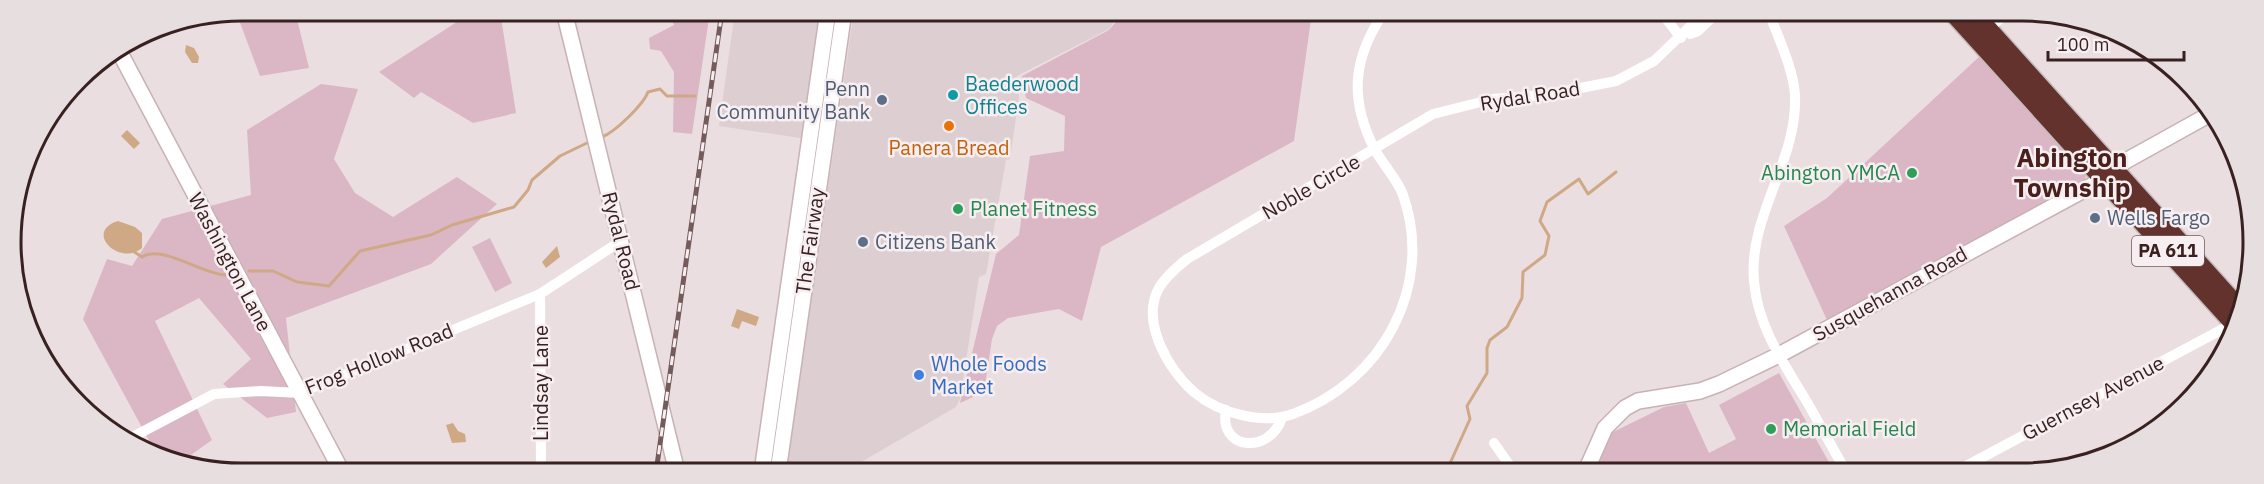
<svg xmlns="http://www.w3.org/2000/svg" width="2264" height="484" font-family="'IBM Plex Sans',sans-serif">
	<style>
		.built { fill: #ddcfd1 }
		.green { fill: #dbb7c6 }
		.water { fill: #cfa886 }
		.lines { fill: none; stroke-linecap: round; stroke-linejoin: round }
		.stream { stroke: #cfa886; stroke-width: 3 }
		.secondary-casing { stroke: #c9b2b3; stroke-width: 18 }
		.highway-casing { stroke: #c4bcbc; stroke-width: 21 }
		.street { stroke: #fff; stroke-width: 10 }
		.secondary { stroke: #fff; stroke-width: 15 }
		.highway { stroke: #64322c; stroke-width: 18 }
		.rail-casing { stroke: #755b5a; stroke-width: 5 }
		.rail { stroke: #f6eef0; stroke-width: 3; stroke-dasharray: 9; stroke-linecap: butt }
		.culture-dot { fill: #0f9aa8; stroke: #f6eef0; stroke-width: 2 }
		.service-dot { fill: #5c6f8a; stroke: #f6eef0; stroke-width: 2 }
		.food-dot { fill: #e8710a; stroke: #f6eef0; stroke-width: 2 }
		.leisure-dot { fill: #2e9e5b; stroke: #f6eef0; stroke-width: 2 }
		.shop-dot { fill: #3f7fe0; stroke: #f6eef0; stroke-width: 2 }
		.labels { text-anchor: middle; stroke-width: 5; stroke-linejoin: round; paint-order: stroke }
		.shield { fill: #f6eef0; stroke: #725e5e; stroke-width: 1.5 }
		.shield-label { font-size: 18px; font-weight: bold; fill: #392120 }
		.culture-label { font-size: 20px; fill: #0d838f; stroke: #f6eef0; text-anchor: start }
		.service-label { font-size: 20px; fill: #4e5e75; stroke: #f6eef0; text-anchor: start }
		.street-label { font-size: 20px; fill: #392120; stroke: #f6eef0 }
		.food-label { font-size: 20px; fill: #c56008; stroke: #f6eef0 }
		.leisure-label { font-size: 20px; fill: #27864d; stroke: #f6eef0; text-anchor: start }
		.shop-label { font-size: 20px; fill: #366cbe; stroke: #f6eef0; text-anchor: start }
		.district-label { font-size: 26px; font-weight: bold; fill: #4a201c; stroke: #f6eef0 }
		.rim { fill: none; stroke: #392120; stroke-width: 3 }
	</style>
	<rect width="100%" height="100%" fill="#eadee0"/>
	<g class="built">
		<path d="M735,11H824L807,139L719,126Z"/>
		<path d="M854,11H1118L1117,17L1109,29L1017,76L1019,97L1010,159L1006,160L986,274L979,277L960,399L956,407L844,472H786Z"/>
	</g>
	<g class="green">
		<path d="M242,11H295L309,68L260,76L236,12Z"/>
		<path d="M463,11H500L516,113L473,123L421,92L414,98L379,72L460,20Z"/>
		<path d="M668,11H710L692,134L673,132L674,72L661,51L650,49L649,38L674,25Z"/>
		<path d="M1125,11L1312,12L1294,141L1101,247L1082,321L1059,309L1008,318L997,326L992,339L984,392L960,403L996,254L1019,235L1030,156L1064,151L1065,116L1026,98L1022,76L1109,30Z"/>
		<path d="M1980,56L2086,174L2085,180L1827,320L1784,226L1827,198Z"/>
		<path d="M321,84L358,89L334,159L355,193L393,217L457,177L497,204L431,264L286,318L296,412L267,418L223,384L251,359L199,298L155,321L212,440L181,462L157,455L83,319L107,259L132,266L162,219L251,195L247,130Z"/>
		<path d="M490,238L512,283L495,292L472,247Z"/>
		<path d="M1779,373L1835,473H1597L1607,435L1664,407L1686,403L1709,453L1736,439L1719,405Z"/>
	</g>
	<g class="water">
		<path d="M186,45L194,48L199,57L198,63H192L185,52Z"/>
		<path d="M127,130L140,143L134,149L121,136Z"/>
		<path d="M118,221L135,227L142,233V248C120,267 83,232 118,221Z"/>
		<path d="M557,246L560,257L546,268L542,262Z"/>
		<path d="M737,309L759,317L756,326L742,321L739,329L731,326Z"/>
		<path d="M453,423L458,431L465,434L466,442L452,443L446,425Z"/>
	</g>
	<g class="lines">
		<g class="stream">
			<path d="M602,137C615,132 643,105 648,92L660,89L667,96H695"/>
			<path d="M133,251L142,257C161,244 202,274 225,275"/>
			<path d="M249,271H273L297,282L329,286L360,251L431,235L452,225L514,207L528,190L532,180L560,156L589,142"/>
			<path d="M1430,473L1447,470L1470,419L1467,406L1487,373V348L1490,340L1507,327L1522,298L1523,272L1545,255L1549,236L1540,221L1547,202L1579,179L1588,194L1616,172"/>
		</g>
		<g class="secondary-casing">
			<g id="secondary">
				<path d="M564,11L677,472"/>
				<path d="M119,51L342,472"/>
				<path d="M762,472L828,11"/>
				<path d="M778,472L844,11"/>
				<path d="M1585,473L1605,428L1625,408L1638,401L1700,391L1719,384L1779,355L2093,185L2113,168L2212,113"/>
			</g>
		</g>
		<g class="highway-casing">
			<g id="highway">
				<path d="M1952,12L2235,325"/>
				<path d="M1973,12L2240,309"/>
			</g>
		</g>
		<g class="street">
			<path d="M1384,12C1353,58 1349,98 1374,148C1382,164 1397,178 1403,195C1435,286 1382,382 1293,414C1263,425 1219,413 1195,393C1169,371 1140,322 1159,288C1166,276 1177,267 1187,259L1433,114L1493,99L1545,95L1616,81L1654,61L1705,12"/>
			<path d="M1661,12L1681,38"/>
			<path d="M1769,12C1778,38 1793,67 1795,95C1798,161 1748,215 1754,281C1757,324 1782,361 1804,397C1819,422 1832,448 1847,473"/>
			<path d="M1986,31L2008,12"/>
			<path d="M1690,34L1698,31L1718,12"/>
			<path d="M540,294L541,472"/>
			<path d="M1226,410C1218,450 1269,455 1282,418"/>
			<path d="M127,440L214,394L261,391L300,393L540,294L621,241"/>
			<path d="M1494,443L1515,473"/>
			<path d="M1953,473L2234,323"/>
		</g>
		<use href="#secondary" class="secondary"/>
		<use href="#highway" class="highway"/>
		<g class="rail-casing">
			<path id="rail" d="M656,472L722,11"/>
		</g>
		<use href="#rail" class="rail"/>
	</g>
	<circle class="culture-dot" cx="953" cy="95" r="6"/>
	<g class="service-dot">
		<circle cx="882" cy="100" r="6"/>
		<circle cx="2095" cy="218" r="6"/>
		<circle cx="863" cy="242" r="6"/>
	</g>
	<circle class="food-dot" cx="949" cy="126" r="6"/>
	<g class="leisure-dot">
		<circle cx="1912" cy="173" r="6"/>
		<circle cx="958" cy="209" r="6"/>
		<circle cx="1771" cy="429" r="6"/>
	</g>
	<circle class="shop-dot" cx="919" cy="375" r="6"/>
	<g class="labels">
		<rect class="shield" x="2132" y="236" width="72" height="30" rx="4.5"/>
		<g class="shield-label">
			<text x="2168" y="257">PA 611</text>
		</g>
		<g class="culture-label">
			<text x="965" y="91">Baederwood<tspan x="965" dy="23">Offices</tspan></text>
		</g>
		<g class="service-label">
			<text x="870" y="96" text-anchor="end">Penn<tspan x="870" dy="23">Community Bank</tspan></text>
			<text x="2107" y="225">Wells Fargo</text>
			<text x="875" y="249">Citizens Bank</text>
		</g>
		<g class="street-label">
			<text transform="translate(1530 96) rotate(-9)" y="7">Rydal Road</text>
			<text transform="translate(1311 187) rotate(-30)" y="7">Noble Circle</text>
			<text transform="translate(621 241) rotate(76)" y="7">Rydal Road</text>
			<text transform="translate(810 241) rotate(-82)" y="7">The Fairway</text>
			<text transform="translate(230 262) rotate(62)" y="7">Washington Lane</text>
			<text transform="translate(1890 294) rotate(-29)" y="7">Susquehanna Road</text>
			<text transform="translate(379 359) rotate(-22)" y="7">Frog Hollow Road</text>
			<text transform="translate(541 383) rotate(-90)" y="7">Lindsay Lane</text>
			<text transform="translate(2093 398) rotate(-28)" y="7">Guernsey Avenue</text>
		</g>
		<g class="food-label">
			<text x="949" y="155">Panera Bread</text>
		</g>
		<g class="leisure-label">
			<text x="1900" y="180" text-anchor="end">Abington YMCA</text>
			<text x="970" y="216">Planet Fitness</text>
			<text x="1783" y="436">Memorial Field</text>
		</g>
		<g class="shop-label">
			<text x="931" y="371">Whole Foods<tspan x="931" dy="23">Market</tspan></text>
		</g>
		<g class="district-label">
			<text x="2072" y="167">Abington<tspan x="2072" dy="30">Township</tspan></text>
		</g>
	</g>
	<path d="M0 0H2264V484H0ZM242 21H2022A221 221 0 0 1 2243 242V242A221 221 0 0 1 2022 463H242A221 221 0 0 1 21 242V242A221 221 0 0 1 242 21Z" fill="#e7dedf" fill-rule="evenodd"/>
	<path class="rim" d="M242 21H2022A221 221 0 0 1 2243 242V242A221 221 0 0 1 2022 463H242A221 221 0 0 1 21 242V242A221 221 0 0 1 242 21Z"/>
	<path d="M2048 51v9h136v-9" fill="none" stroke="#392120" stroke-width="3"/>
	<text x="2057" y="51" font-size="18" fill="#392120" stroke="#f6eef0" stroke-width="4.5" paint-order="stroke">100 m</text>
</svg>
